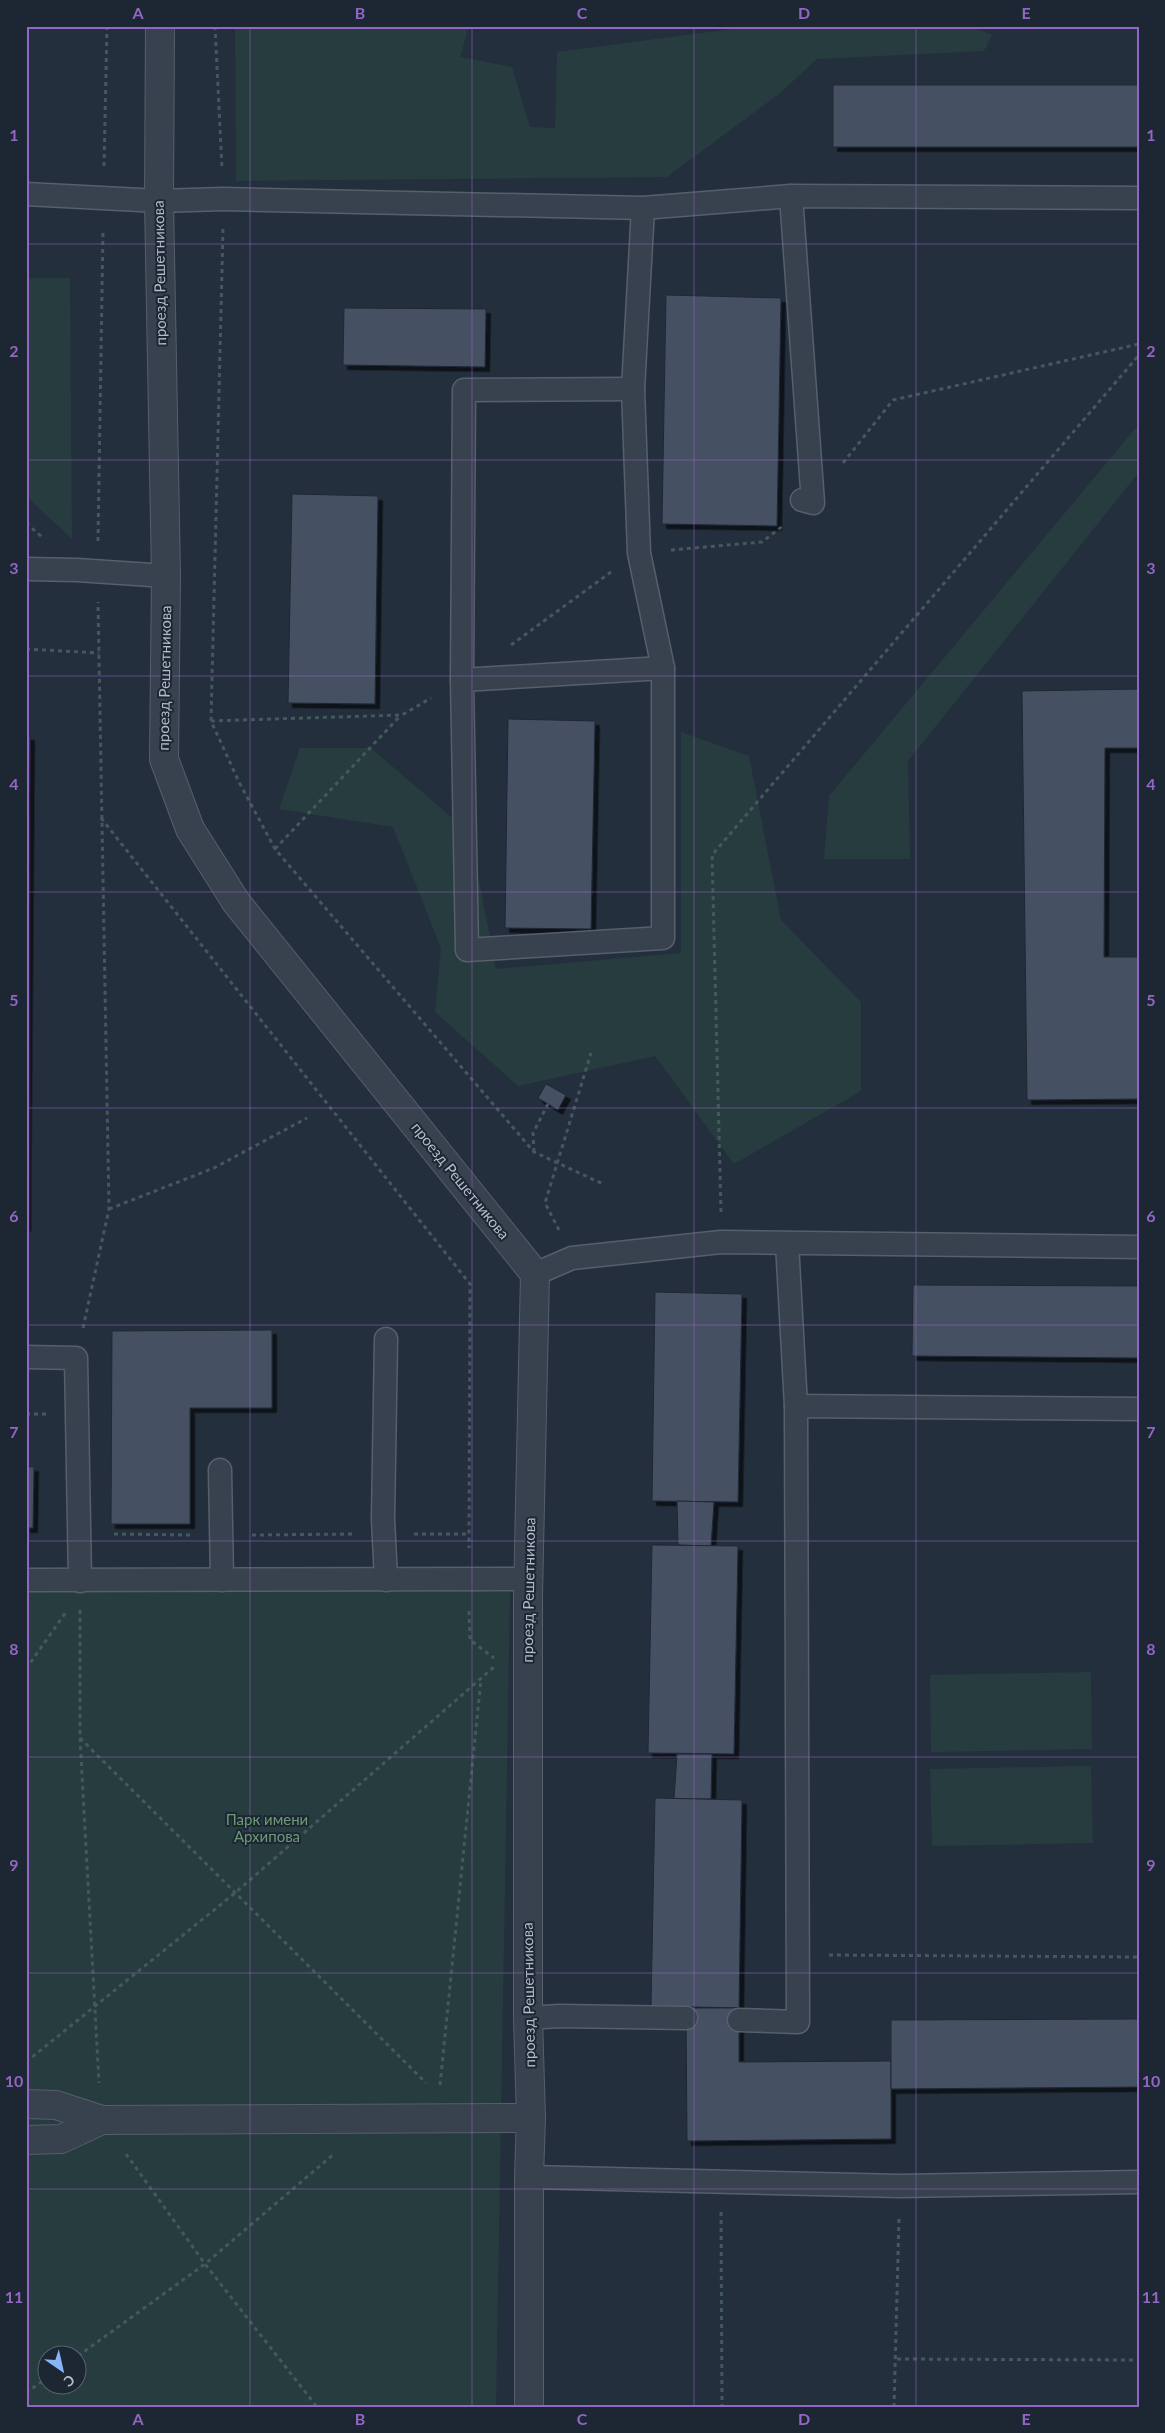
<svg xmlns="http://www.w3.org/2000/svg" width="1165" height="2433" font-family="Lato,sans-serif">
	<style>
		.green { fill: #263c3f; fill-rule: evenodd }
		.building { fill: #455162; stroke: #1f2835; filter: url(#shadow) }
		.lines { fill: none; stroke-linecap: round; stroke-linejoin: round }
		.service-casing { stroke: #565f6c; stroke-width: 25 }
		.pedestrian-casing { stroke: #565f6c; stroke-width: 30 }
		.minor-casing { stroke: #565f6c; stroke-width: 30 }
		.path { stroke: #44595c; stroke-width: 3; stroke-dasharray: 4 4; stroke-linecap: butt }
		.service { stroke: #38414e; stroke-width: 22 }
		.pedestrian { stroke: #38414e; stroke-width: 28 }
		.minor { stroke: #38414e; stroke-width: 28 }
		.grid { fill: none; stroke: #9266c3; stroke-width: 1; stroke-opacity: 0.55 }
		.labels { text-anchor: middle; stroke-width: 4; stroke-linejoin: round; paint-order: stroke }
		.street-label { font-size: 15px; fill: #b4bcc9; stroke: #1d2633 }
		.park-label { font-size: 15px; fill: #6b9a76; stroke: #1d2633 }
		.neatline { fill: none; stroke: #9266c3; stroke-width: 2 }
		.grid-label { font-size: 16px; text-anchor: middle; font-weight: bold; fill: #9266c3 }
	</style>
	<defs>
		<filter id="shadow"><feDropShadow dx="4.5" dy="4.5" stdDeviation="0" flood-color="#0009"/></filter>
	</defs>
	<rect width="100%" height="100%" fill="#242f3e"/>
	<g class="green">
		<path d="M235,26H469L460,57L512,67L530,127L555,128L557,52L755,26H970L992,35L984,51L817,59L779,94L667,177L236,181Z"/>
		<path d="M26,278H70L72,539L26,496Z"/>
		<path d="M1139,424V472L908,761L910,859H824L829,796Z"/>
		<path d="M681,732L749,756L781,920L861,1002V1091L734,1164L655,1056L518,1086L435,1012L441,948L393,827L279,809L300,748H371L470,833L496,969L681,953Z"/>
		<path d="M26,1586L388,1588L510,1592L496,2407H26ZM48,2356H78V2386H48Z"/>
		<path d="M1091,1672L1092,1749L931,1752L930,1675Z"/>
		<path d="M1091,1766L1093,1843L932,1846L930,1769Z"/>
	</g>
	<g class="building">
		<rect x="833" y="85" width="306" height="62"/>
		<path d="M666,295L781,298L777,526L662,524Z"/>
		<path d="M344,308L486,309L485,367L343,365Z"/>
		<path d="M292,494L378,496L375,704L288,703Z"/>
		<path d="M1139,689V748H1105L1104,957H1139V1099L1027,1100L1022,691Z"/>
		<path d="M508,719L595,721L591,929L505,928Z"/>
		<path d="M26,736H30L26,1227Z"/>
		<path d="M546,1084L566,1095L558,1110L538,1098Z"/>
		<path d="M913,1285L1139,1286V1358L912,1356Z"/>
		<path d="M655,1292L742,1294L738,1502L652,1501Z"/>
		<path d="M272,1330V1408H190V1524H111L112,1331Z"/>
		<path d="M26,1467H34L33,1528H26Z"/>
		<path d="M677,1501L714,1502L711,1546L678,1545Z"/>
		<path d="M652,1545L738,1546L734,1754L648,1753Z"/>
		<path d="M677,1754H712L711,1799H674Z"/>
		<path d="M655,1798L742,1800L739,2008L651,2006Z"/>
		<path d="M686,2008H739V2062L891,2061V2139L687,2141Z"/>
		<path d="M1139,2019V2087L891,2089V2020Z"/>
	</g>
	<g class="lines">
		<g class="service-casing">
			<g id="service">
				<path d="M26,194L159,201L223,199L643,208L791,196L1139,198"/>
				<path d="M791,196L813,503L802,500"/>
				<path d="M633,389L464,390L462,680L663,668"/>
				<path d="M26,569L77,570L166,576"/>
				<path d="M462,680L467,950L663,938V668L639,553L633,389L643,208"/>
				<path d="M787,1243L796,1406"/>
				<path d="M535,1274L572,1258L721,1242L1139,1247"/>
				<path d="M26,1357L76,1358L80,1581"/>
				<path d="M220,1470L222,1580"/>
				<path d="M26,1580L529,1579"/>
				<path d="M386,1580L383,1519L386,1339"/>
				<path d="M528,2018L559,2016L686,2018"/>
				<path d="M739,2020L798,2022L796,1406L1139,1409"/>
				<path d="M529,2177L900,2186L1139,2182"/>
			</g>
		</g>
		<g class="pedestrian-casing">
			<g id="pedestrian">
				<path d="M26,2104L56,2105L102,2120L531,2118"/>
				<path d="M26,2140L61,2139L102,2120"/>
			</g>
		</g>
		<g class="minor-casing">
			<path id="minor" d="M160,26L159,201L166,576L164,759L190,829L236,902L535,1274L528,1596V2018L531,2118L529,2177V2407"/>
		</g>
		<g class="path">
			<path d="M215,26L222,168"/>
			<path d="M104,166L107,26"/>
			<path d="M223,229L211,721L239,782L275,849L534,1152L603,1184"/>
			<path d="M843,463L893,400L1139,344"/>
			<path d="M26,523L42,537"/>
			<path d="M98,541L103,229"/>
			<path d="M671,550L762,542L784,525"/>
			<path d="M511,645L611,572"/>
			<path d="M26,649L99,653"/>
			<path d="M211,721L402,715L431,698"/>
			<path d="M101,818L470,1284L469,1548"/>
			<path d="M275,849L401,715"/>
			<path d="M534,1152L533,1133L548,1104"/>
			<path d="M109,1209L214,1168L307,1118"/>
			<path d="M721,1212L712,855L1139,355"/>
			<path d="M559,1230L545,1203L591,1053"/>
			<path d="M83,1328L109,1209L98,602"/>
			<path d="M26,1414H46"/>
			<path d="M114,1534L191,1535"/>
			<path d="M414,1534H469"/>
			<path d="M252,1535L353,1534"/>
			<path d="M80,1610V1738L99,2083"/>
			<path d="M469,1611L470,1640L494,1658"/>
			<path d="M26,1669L66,1612"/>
			<path d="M80,1738L426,2083"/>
			<path d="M829,1955L1139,1957"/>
			<path d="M26,2062L235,1893L494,1667"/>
			<path d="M440,2085L481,1679"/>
			<path d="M126,2154L205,2264L317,2407"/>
			<path d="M721,2212L722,2407"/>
			<path d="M78,2356L205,2264L335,2153"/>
			<path d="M897,2359L1139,2360"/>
			<path d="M26,2393L48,2377"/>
			<path d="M894,2407L899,2218"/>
		</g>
		<use href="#service" class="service"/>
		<use href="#pedestrian" class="pedestrian"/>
		<use href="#minor" class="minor"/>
	</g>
	<path class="grid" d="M250,26V2407M472,26V2407M694,26V2407M916,26V2407M26,244H1139M26,460H1139M26,676H1139M26,892H1139M26,1108H1139M26,1325H1139M26,1541H1139M26,1757H1139M26,1973H1139M26,2189H1139"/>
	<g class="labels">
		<g class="street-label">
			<text transform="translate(160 273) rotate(-91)" y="5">проезд Решетникова</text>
			<text transform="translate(165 678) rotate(-89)" y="5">проезд Решетникова</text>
			<text transform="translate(460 1181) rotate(51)" y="5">проезд Решетникова</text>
			<text transform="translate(529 1590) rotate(-89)" y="5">проезд Решетникова</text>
			<text transform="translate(529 1995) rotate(-91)" y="5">проезд Решетникова</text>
		</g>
		<g class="park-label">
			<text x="267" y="1825">Парк имени<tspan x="267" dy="17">Архипова</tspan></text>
		</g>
	</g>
	<rect width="1165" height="2433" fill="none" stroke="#1d2633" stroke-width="55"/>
	<g transform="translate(62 2370) rotate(146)"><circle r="24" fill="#1d2633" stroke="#59626f"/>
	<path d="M0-4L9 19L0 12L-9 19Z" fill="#8ab4f8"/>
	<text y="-8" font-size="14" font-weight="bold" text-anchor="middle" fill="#b4bcc9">С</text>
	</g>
	<rect x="28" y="28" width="1110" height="2378" class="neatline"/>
	<g class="grid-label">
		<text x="138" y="19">A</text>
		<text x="360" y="19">B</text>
		<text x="582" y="19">C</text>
		<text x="804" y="19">D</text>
		<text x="1026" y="19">E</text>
		<text x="14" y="141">1</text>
		<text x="1151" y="141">1</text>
		<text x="14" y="357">2</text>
		<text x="1151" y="357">2</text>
		<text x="14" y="574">3</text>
		<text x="1151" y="574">3</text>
		<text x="14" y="790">4</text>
		<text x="1151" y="790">4</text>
		<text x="14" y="1006">5</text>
		<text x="1151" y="1006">5</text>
		<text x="14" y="1222">6</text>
		<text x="1151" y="1222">6</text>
		<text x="14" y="1438">7</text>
		<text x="1151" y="1438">7</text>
		<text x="14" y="1655">8</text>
		<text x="1151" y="1655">8</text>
		<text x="14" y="1871">9</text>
		<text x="1151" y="1871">9</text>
		<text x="14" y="2087">10</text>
		<text x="1151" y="2087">10</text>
		<text x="14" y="2303">11</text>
		<text x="1151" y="2303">11</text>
		<text x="138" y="2425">A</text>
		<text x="360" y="2425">B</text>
		<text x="582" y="2425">C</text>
		<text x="804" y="2425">D</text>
		<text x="1026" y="2425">E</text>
	</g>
</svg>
